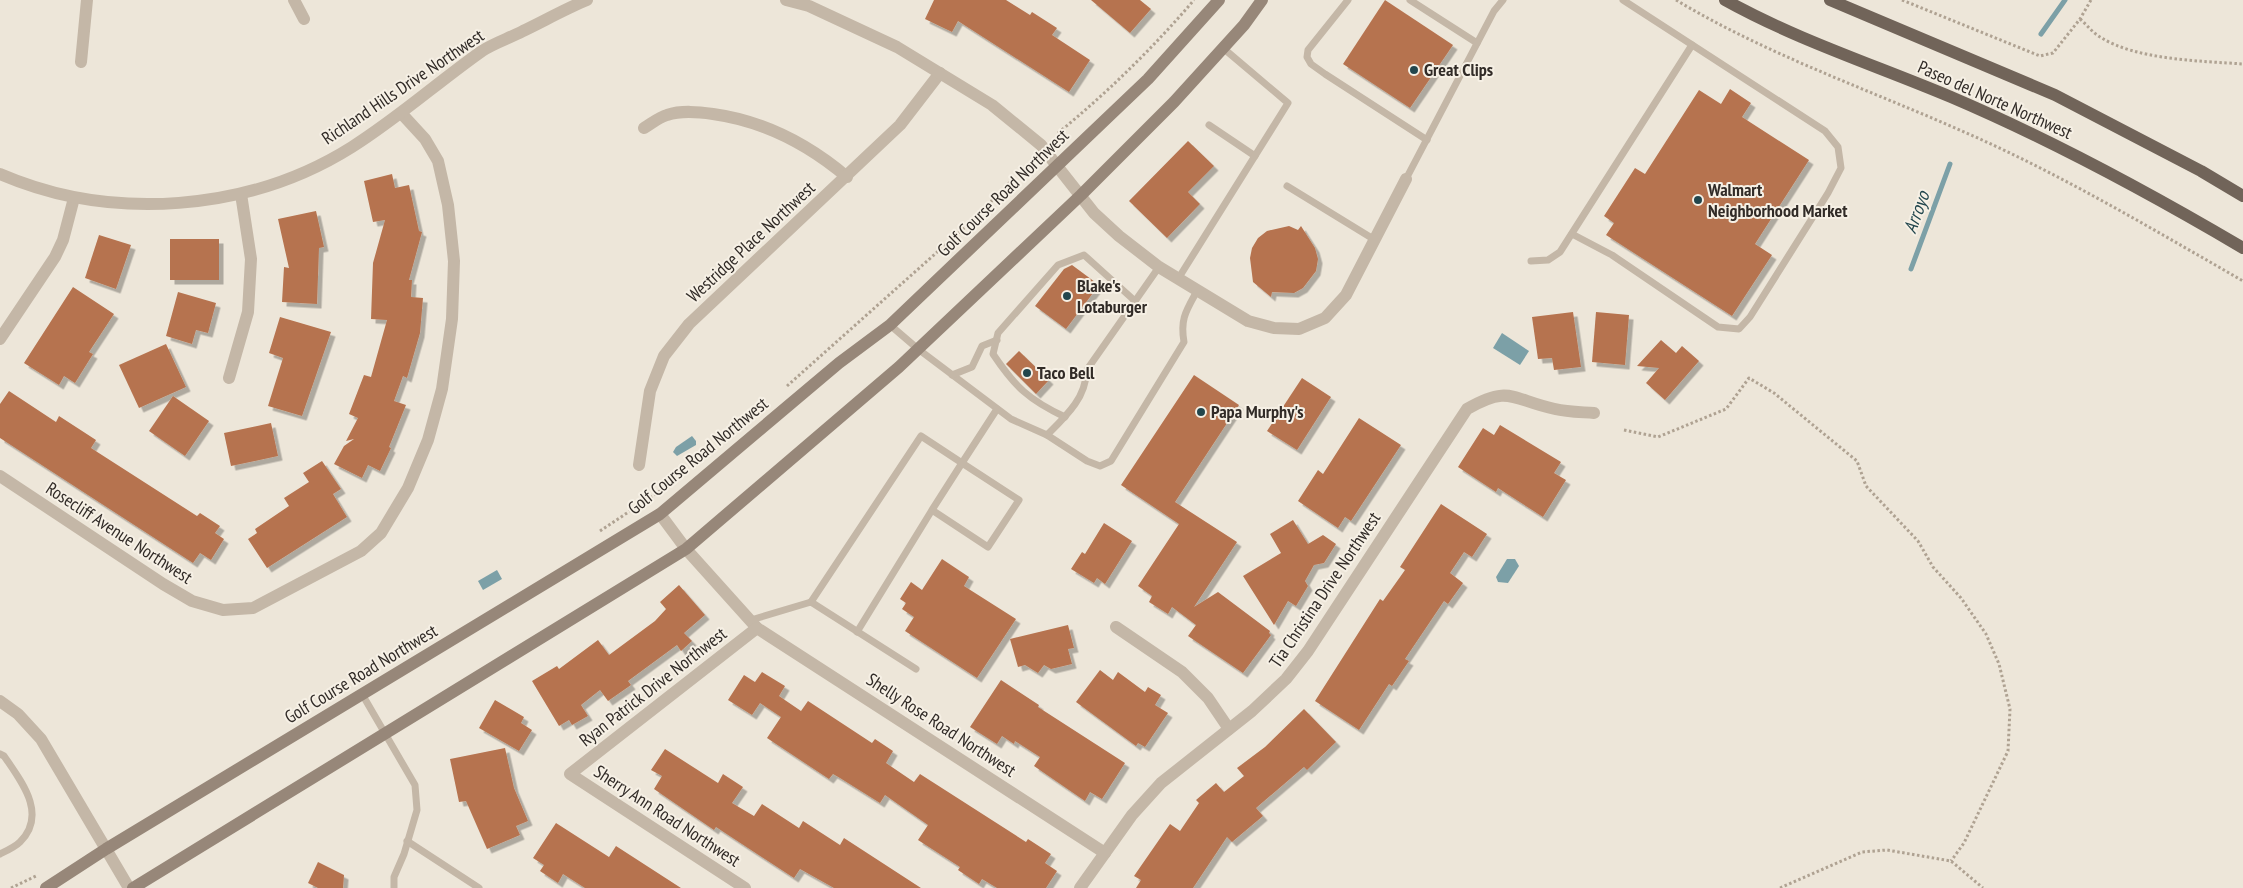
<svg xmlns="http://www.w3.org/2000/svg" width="2243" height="888" font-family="'PT Sans Narrow',sans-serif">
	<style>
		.water { fill: #7ca0a7 }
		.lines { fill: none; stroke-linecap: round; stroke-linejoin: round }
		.stream { stroke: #7ca0a7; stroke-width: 5 }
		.building { fill: #b6734f; filter: url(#shadow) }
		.path { stroke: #afa292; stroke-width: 3; stroke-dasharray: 2.5 2.5; stroke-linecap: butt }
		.service { stroke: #c4b7a7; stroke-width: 7 }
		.minor { stroke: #c4b7a7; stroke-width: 12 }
		.tertiary { stroke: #c4b7a7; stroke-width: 12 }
		.secondary { stroke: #978779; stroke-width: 12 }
		.primary { stroke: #716459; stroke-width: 12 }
		.poi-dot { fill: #22464d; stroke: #f6f0e5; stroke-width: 2 }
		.labels { text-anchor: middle; stroke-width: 4; stroke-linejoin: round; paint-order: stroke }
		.poi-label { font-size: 18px; font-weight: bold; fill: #312b27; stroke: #f6f0e5; text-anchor: start }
		.street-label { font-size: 18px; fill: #312b27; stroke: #f6f0e5 }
		.water-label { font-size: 19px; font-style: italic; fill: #22464d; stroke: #f6f0e5 }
	</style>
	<defs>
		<filter id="shadow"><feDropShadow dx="4.5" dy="4.5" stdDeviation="0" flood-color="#0004"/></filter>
	</defs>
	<rect width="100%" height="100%" fill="#ede6d9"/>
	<g class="water">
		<path d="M1502,333L1529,351L1520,365L1493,348Z"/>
		<path d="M692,436L696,441V445L677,456L673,452L676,447Z"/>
		<path d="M1507,559H1515L1519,566L1508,583L1498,582L1496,577Z"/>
		<path d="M497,570L502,579L483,590L478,581Z"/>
	</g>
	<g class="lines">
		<g class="stream">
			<path d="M2041,34L2065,0"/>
			<path d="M1911,269L1950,164"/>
		</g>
	</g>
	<g class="building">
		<path d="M934,0H1006L1030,15L1032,12L1057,28L1052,35L1090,60L1069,92L958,21L952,32L925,19Z"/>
		<path d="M1091,0H1140L1151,9L1130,33Z"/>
		<path d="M1385,0L1453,45L1410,108L1343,64Z"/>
		<path d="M1730,89L1751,103L1742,117L1809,160L1755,244L1772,255L1732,316L1606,235L1614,223L1604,216L1635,168L1645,174L1699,90L1721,104Z"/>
		<path d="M1188,141L1214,166L1188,192L1200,204L1167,238L1129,201Z"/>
		<path d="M392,174L395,188L409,185L419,231L422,232L409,280H412L411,297L423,298L420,333L407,378L403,376L394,401L406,405L389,447L391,448L380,471L368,465L362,478L334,464L344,446L354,439L346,441L358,418L349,414L364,375L371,377L387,320L371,319L373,263L385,220L373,222L364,181Z"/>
		<path d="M316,211L324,247L319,248L317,304L282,302L284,267L289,268L278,219Z"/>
		<path d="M1289,226L1298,230L1301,226L1315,248L1318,259L1316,271L1303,288L1294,293L1272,292L1271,297L1253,282L1250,258L1252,248L1258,238L1267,231Z"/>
		<path d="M99,235L131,245L116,289L85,278Z"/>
		<rect x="170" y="239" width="49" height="41"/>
		<path d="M1072,265L1099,285L1066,329L1035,306L1064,269Z"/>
		<path d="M73,287L114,314L89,352L93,354L75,383L64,376L59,385L24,363Z"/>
		<path d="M178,292L216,303L208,333L196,330L192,344L166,336Z"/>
		<path d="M1573,312L1581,367L1554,370L1552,358L1538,359L1532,317Z"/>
		<path d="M1596,312L1629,315L1625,365L1592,362Z"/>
		<path d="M280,317L331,332L302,416L268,406L283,358L269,353Z"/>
		<path d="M1661,340L1676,353L1682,346L1699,361L1665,400L1646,383L1659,368L1637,366Z"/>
		<path d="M166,344L186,387L139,408L119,365Z"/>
		<path d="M1019,351L1049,380L1036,394L1006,364Z"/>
		<path d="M1194,375L1239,405L1175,502L1237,542L1194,607L1218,592L1270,631L1269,633L1271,635L1243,673L1188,636L1196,625L1172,607L1168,614L1149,602L1152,596L1138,586L1179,524L1121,485Z"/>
		<path d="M1302,378L1331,397L1297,450L1267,431Z"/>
		<path d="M9,391L56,422L59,416L96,440L91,448L197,516L200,513L220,526L215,533L224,539L211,560L200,553L193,563L0,438V404Z"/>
		<path d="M173,396L209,421L185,456L149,431Z"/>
		<path d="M1359,418L1401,445L1351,521L1345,517L1338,528L1298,501L1318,470L1323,474Z"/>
		<path d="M271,423L278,456L231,466L224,433Z"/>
		<path d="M1500,425L1561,462L1554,473L1566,480L1543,517L1498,488L1496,492L1458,467L1483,428L1494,435Z"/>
		<path d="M322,461L341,489L333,494L347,517L267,568L248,539L257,533L255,529L289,506L284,498L309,482L303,473Z"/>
		<path d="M1441,504L1487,534L1472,557L1464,552L1450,573L1463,583L1448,604L1444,601L1405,659L1409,661L1392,686L1389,684L1359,730L1315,701L1380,599L1383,601L1405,570L1400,567Z"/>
		<path d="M1293,520L1308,544L1323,535L1336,544L1324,563L1314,565L1305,581L1308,586L1296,606L1288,601L1274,625L1243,576L1281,553L1270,534Z"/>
		<path d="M1104,523L1132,541L1105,584L1097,578L1094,583L1071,569L1082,552L1085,554Z"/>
		<path d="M942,559L969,577L964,586L1016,619L977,678L905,631L914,617L902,609L906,603L900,599L911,582L922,590Z"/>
		<path d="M679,585L705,615L684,633L692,641L681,651L677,645L628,681L631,685L608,701L600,690L581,705L588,716L572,725L569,720L559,726L532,681L557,666L559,669L598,640L609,655L655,621L666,609L660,602Z"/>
		<path d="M1068,625L1074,648L1068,649L1072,664L1051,669L1044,665L1038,673L1025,665L1018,667L1010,639Z"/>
		<path d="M1100,670L1113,680L1118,672L1145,692L1148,687L1161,695L1155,705L1168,713L1145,747L1138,743L1136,746L1076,702Z"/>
		<path d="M762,672L785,686L779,696L801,711L808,701L872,743L875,739L893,751L886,763L914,782L920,774L1026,842L1028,839L1051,854L1045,863L1057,871L1046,888H997L982,879L979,884L958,870L960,867L918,840L928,825L885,795L880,803L840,778L833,774L829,779L767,738L781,717L760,703L752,715L728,700L744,675L755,682Z"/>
		<path d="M1001,680L1039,705L1038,707L1125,763L1102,799L1090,792L1085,801L1034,766L1040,757L1015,741L1014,744L1002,736L997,744L970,727Z"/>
		<path d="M495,700L524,717L521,723L532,730L519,751L479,728Z"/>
		<path d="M1304,709L1336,742L1307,770L1304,767L1256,808L1263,816L1232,842L1227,837L1193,888H1136L1141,880L1134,876L1170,824L1180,831L1199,803L1196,800L1216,783L1224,792L1244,776L1237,768L1265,747Z"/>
		<path d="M505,748L514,788L528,821L516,826L520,835L487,849L466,801L459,802L450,759Z"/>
		<path d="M665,749L718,783L723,774L743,787L732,803L754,816L762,804L799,828L803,821L840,845L844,838L921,888H834L800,869L794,878L716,827L714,830L654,789L662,776L651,770Z"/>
		<path d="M556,823L609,857L616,846L681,888H585L563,874L558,883L540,871L544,865L533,858Z"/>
		<path d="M318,862L344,875L343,888H318L308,883Z"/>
	</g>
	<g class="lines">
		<g class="path">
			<path d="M1676,0C1776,60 1888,96 1993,145C2079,185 2161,234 2243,281"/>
			<path d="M1902,0L2040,56L2053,53L2080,19L2091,0"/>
			<path d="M2080,19C2087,25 2093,33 2100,37C2136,60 2201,61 2243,64"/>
			<path d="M1058,133C1107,93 1153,48 1194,0"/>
			<path d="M787,386L972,221L1015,177"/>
			<path d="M1624,430L1658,437L1726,409L1749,378L1774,393L1857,461L1866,486L1918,541L1933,567L1961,598L1986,634L1999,664L2010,709L2008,751L1964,843L1951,861"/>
			<path d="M600,531L672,483"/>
			<path d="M11,888L38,875"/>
			<path d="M1780,888L1862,852L1887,850L1951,861L1983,888"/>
		</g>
		<g class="service">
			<path d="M1348,0L1308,50L1307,57L1311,64L1325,74L1427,140"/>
			<path d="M1410,0L1477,43"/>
			<path d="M1209,125L1255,156"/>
			<path d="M1406,179L1494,11L1503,0"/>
			<path d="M1287,186L1375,240"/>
			<path d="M1572,234L1612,255L1718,327L1739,329L1750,317L1828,193L1841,168L1838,147L1825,131L1623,0"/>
			<path d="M1531,261L1548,260L1560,252L1692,45"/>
			<path d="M1178,279L1288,103L1223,48"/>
			<path d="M890,325L918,349L1011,419L1047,435C1065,417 1087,397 1086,371L1159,267"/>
			<path d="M952,375L972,367L982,346L997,340"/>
			<path d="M1065,417C1029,400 1015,387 993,354L998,333L1058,265L1084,255L1135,301"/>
			<path d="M1047,435L1087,461L1100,466L1111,461L1184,342C1180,319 1186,311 1197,291"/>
			<path d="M811,602L921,436L962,463L997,409"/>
			<path d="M751,620L811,602L916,669"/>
			<path d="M857,632L932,510L988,547L1019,500L962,463L932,510"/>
			<path d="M362,694L415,785L417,810L404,854L394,877V888"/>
			<path d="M0,754L4,756C21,781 48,814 20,842C15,847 6,851 0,854"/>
			<path d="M407,841L479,888"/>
		</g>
		<g class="minor">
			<path d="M294,0L304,19"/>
			<path d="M81,62L87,0"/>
			<path d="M644,128C651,124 659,117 667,115C682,110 699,112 713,114C764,121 808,144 847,177"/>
			<path d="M1057,166L1094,213L1119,236L1159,267L1248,321L1274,328L1299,329L1325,318L1346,295L1406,179"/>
			<path d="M0,339L55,257L63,240L74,198"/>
			<path d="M229,378L248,312L251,259L241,194"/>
			<path d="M639,465L650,391L664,356L689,324L900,125L940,73"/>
			<path d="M0,476L163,584L192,601L223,610L253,608L361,551L381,533L408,488L428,440L442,389L452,319L454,261L448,205L438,161L425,139L402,114"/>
			<path d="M660,514L686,549L757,628L1105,853"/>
			<path d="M1116,627L1182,672L1208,698L1229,729"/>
			<path d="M0,701L18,714L41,739L129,888"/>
			<path d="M745,888L570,774L757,628"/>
			<path d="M1080,888L1132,815L1161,783L1252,711L1286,679L1308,651L1467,409C1510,384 1512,400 1555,409C1567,412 1581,412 1594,413"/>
		</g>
		<g class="tertiary">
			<path d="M786,0L809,6L897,47L992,105L1041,145L1057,166"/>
			<path d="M0,174C111,222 249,212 352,147C398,118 438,82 482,51C494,43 510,38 523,31C544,21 565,9 587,0"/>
		</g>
		<g class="secondary">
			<path d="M46,888L106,849L660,514L839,363L890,325L1148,79L1219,0"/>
			<path d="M133,888L686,549L899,367L1081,195L1174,102L1244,25L1262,0"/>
		</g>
		<g class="primary">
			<path d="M1725,0C1797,40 1875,65 1951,97C2052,140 2148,192 2243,248"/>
			<path d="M1830,0L2055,95L2201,171L2243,196"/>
		</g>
	</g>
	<g class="poi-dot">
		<circle cx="1414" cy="70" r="5"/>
		<circle cx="1698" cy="200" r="5"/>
		<circle cx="1067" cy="296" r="5"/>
		<circle cx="1027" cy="373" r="5"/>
		<circle cx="1201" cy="412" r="5"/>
	</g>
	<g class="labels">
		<g class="poi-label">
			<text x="1424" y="76">Great Clips</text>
			<text x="1708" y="196">Walmart<tspan x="1708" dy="21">Neighborhood Market</tspan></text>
			<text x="1077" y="292">Blake's<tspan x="1077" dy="21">Lotaburger</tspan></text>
			<text x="1037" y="379">Taco Bell</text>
			<text x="1211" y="418">Papa Murphy's</text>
		</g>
		<g class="street-label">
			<text transform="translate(403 87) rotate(-34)" y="6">Richland Hills Drive Northwest</text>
			<text transform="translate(1995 100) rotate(24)" y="6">Paseo del Norte Northwest</text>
			<text transform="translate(1003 193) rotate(-44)" y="6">Golf Course Road Northwest</text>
			<text transform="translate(751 242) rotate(-43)" y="6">Westridge Place Northwest</text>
			<text transform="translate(698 456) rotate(-39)" y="6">Golf Course Road Northwest</text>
			<text transform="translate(119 533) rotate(33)" y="6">Rosecliff Avenue Northwest</text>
			<text transform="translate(1325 590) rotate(-56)" y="6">Tia Christina Drive Northwest</text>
			<text transform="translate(361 674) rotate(-31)" y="6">Golf Course Road Northwest</text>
			<text transform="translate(653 687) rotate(-38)" y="6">Ryan Patrick Drive Northwest</text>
			<text transform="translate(941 725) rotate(33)" y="6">Shelly Rose Road Northwest</text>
			<text transform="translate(667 816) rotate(33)" y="6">Sherry Ann Road Northwest</text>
		</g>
		<g class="water-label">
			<text transform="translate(1916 212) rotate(-70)" y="7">Arroyo</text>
		</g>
	</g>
</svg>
